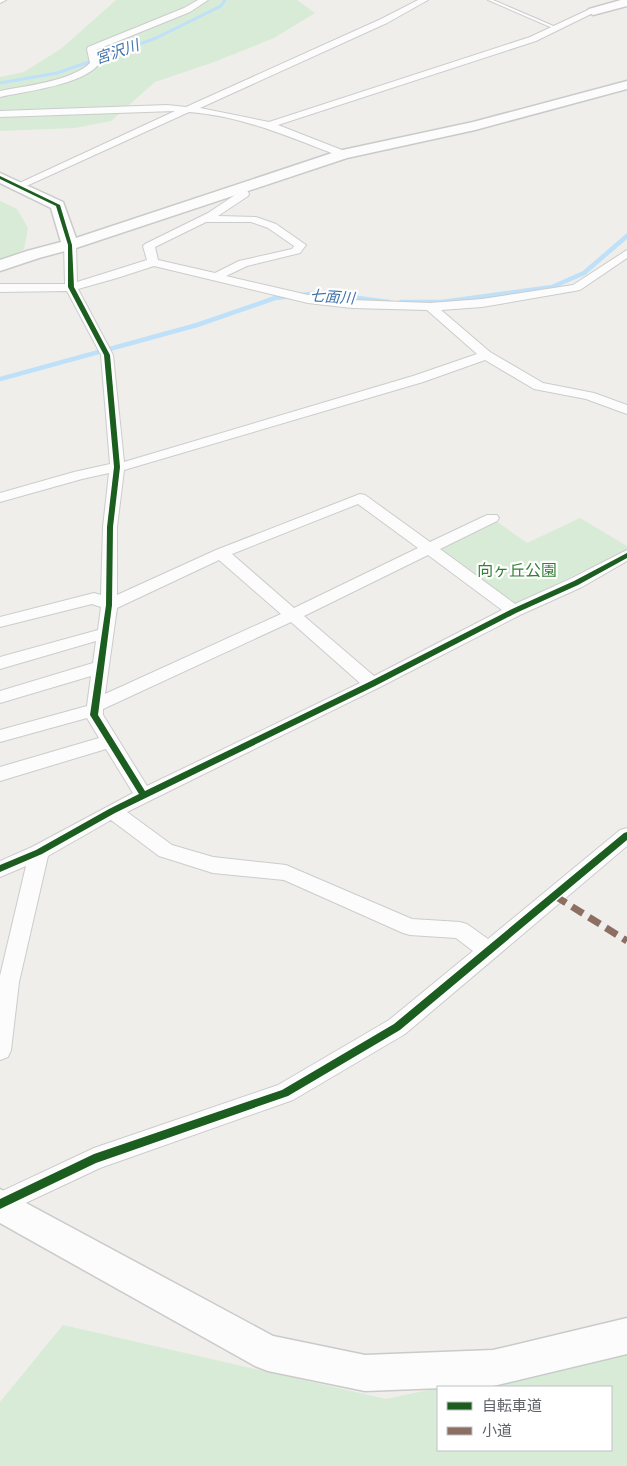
<svg xmlns="http://www.w3.org/2000/svg" width="627" height="1466" font-family="Poppins,'Noto Sans JP',sans-serif">
	<style>
		.green { fill: #d8ebd6 }
		.lines { fill: none; stroke-linecap: round; stroke-linejoin: round }
		.stream-far1 { stroke: #bfe0f9; stroke-width: 3 }
		.stream { stroke: #bfe0f9; stroke-width: 4.5 }
		.lane-casing { stroke: #cbcccc; stroke-width: 2 }
		.street-casing { stroke: #cbcccc; stroke-width: 2 }
		.secondary-casing { stroke: #cacacb; stroke-width: 3 }
		.lane { fill: #fdfcfc; fill-rule: evenodd }
		.street { fill: #fdfcfc; fill-rule: evenodd }
		.secondary { fill: #fdfcfc; fill-rule: evenodd }
		.quiet { stroke: #8d6e63; stroke-width: 7; stroke-dasharray: 13 7; stroke-linecap: butt }
		.cycleway-casing { stroke: #fff; stroke-width: 3 }
		.cycleway { fill: #1b5e20; fill-rule: evenodd }
		.labels { text-anchor: middle; stroke-width: 4.5; stroke-linejoin: round; paint-order: stroke }
		.far-water-label { font-size: 15px; font-style: italic; fill: #4174aa; stroke: #fff }
		.park-label { font-size: 16px; fill: #348238; stroke: #fff }
	</style>
	<rect width="100%" height="100%" fill="#efeeea"/>
	<g class="green">
		<path d="M116,0H297L315,13L274,38L214,62L155,82L111,121L75,128L0,131V77L24,72L62,48Z"/>
		<path d="M0,201L17,209L28,228L24,249L0,263Z"/>
		<path d="M580,518L627,546V550L514,604L440,549L496,521L527,543Z"/>
		<path d="M63,1325L386,1399L438,1388V1450H611V1387H444L627,1349V1466H0V1402Z"/>
	</g>
	<g class="lines">
		<path class="stream-far1" d="M0,83L57,73L112,54L156,38L221,6L225,0"/>
		<g class="stream">
			<path d="M401,302H442L552,287L584,273L627,236"/>
			<path d="M0,379L197,325L275,298L319,293L389,302"/>
		</g>
		<g class="lane-casing">
			<path id="lane" d="M488,0H493L558,28L555,29Z"/>
		</g>
		<g class="street-casing">
			<g id="street">
				<path d="M0,0H6L0,3Z"/>
				<path d="M198,0H208L190,12L96,50L99,64C82,85 27,91 0,97V91C25,86 72,81 90,63L87,49L88,47L184,8Z"/>
				<path d="M418,0H428L387,23L200,108L269,122L530,37L590,9L597,11L536,41L278,125L347,152V156H339C290,137 242,116 189,112L22,188H14L13,186L175,111L0,117V111L167,105L186,107L381,19Z"/>
				<path d="M241,185L245,186L249,194L248,196L218,216L256,217L276,224L306,245L300,253L247,266L226,276L308,295L352,300L430,303L482,299L573,285L627,250V258L580,290L482,307L441,310L490,352L543,383L594,393L627,405V414L586,399L534,389L485,360L423,382L124,470L117,527V595L216,550L360,494L365,495L430,542L487,515H497L499,518L497,521L440,549L515,604L570,579L627,550V561L582,587L520,615L378,688L127,812L172,845L213,857L286,865L412,919L460,922L467,924L488,939L620,830L627,828V846L405,1034L293,1100L100,1168L0,1215V1192L94,1148L278,1085L389,1020L473,951L456,938L410,935L403,933L284,880L213,873L159,856L111,820L48,856L19,982L11,1050L8,1057L0,1060V976L26,866L0,877V861L32,847L133,793L106,749L0,781V767L99,738L87,718L0,742V730L87,706L91,676L0,703V691L93,663L96,641L0,669V657L98,630L101,607L92,604L0,627V617L94,593L101,595L103,527L109,473L82,479L0,502V493L74,472L110,464L101,355L67,291L0,292V284H65L64,245L70,242L76,245L77,282L147,260L143,246L145,244L208,213L238,193L236,188ZM206,222H251L268,228L294,246L292,249L239,261L215,273L158,260L155,247ZM154,266L308,303L352,308L427,310L477,354L413,376L124,462L113,355L78,289L117,278ZM358,504L418,548L294,608L232,554ZM428,555L502,610L374,676L304,616ZM219,560L281,614L105,694L117,608ZM291,622L360,683L147,786L103,715V709Z"/>
			</g>
		</g>
		<g class="secondary-casing">
			<g id="secondary">
				<path d="M621,0H627V6L593,15L587,11L589,9Z"/>
				<path d="M627,81V89L475,130L347,158L76,248L39,258L0,271V260L27,251L61,242L51,208L0,183V173L63,202L76,238L338,151L473,122Z"/>
				<path d="M0,1189L273,1336L365,1355L493,1350L627,1318V1354L493,1386L365,1391L268,1371L255,1366L0,1223Z"/>
			</g>
		</g>
		<use href="#lane" class="lane"/>
		<use href="#street" class="street"/>
		<use href="#secondary" class="secondary"/>
		<path class="quiet" d="M555,896L627,941"/>
		<g class="cycleway-casing">
			<g id="cycleway">
				<path d="M0,176L60,205L72,245L74,287L110,355L120,467L113,527L112,605L98,715L145,791L369,682L512,609L574,581L627,553V558L578,585L516,613L375,686L115,813L42,854L0,872V865L36,850L109,809L139,794L90,715L106,605L107,527L114,467L104,355L68,287V245L56,206L0,179Z"/>
				<path d="M627,832V840L400,1030L288,1096L96,1163L0,1209V1199L94,1154L282,1090L394,1024L624,833Z"/>
			</g>
		</g>
		<use href="#cycleway" class="cycleway"/>
	</g>
	<g class="labels">
		<g class="far-water-label">
			<text transform="translate(117 52) rotate(-19)" y="5">宮沢川</text>
			<text transform="translate(332 297) rotate(4)" y="5">七面川</text>
		</g>
		<g class="park-label">
			<text x="517" y="576">向ヶ丘公園</text>
		</g>
	</g>
	<rect x="437" y="1386" width="175" height="65" fill="#ffffff" stroke="#bfc1c3"/>
	<rect x="447" y="1402" width="25" height="8" fill="#1b5e20" stroke="#bfc1c3"/>
	<text x="482" y="1411" font-size="15" fill="#5f6368">自転車道</text>
	<rect x="447" y="1427" width="25" height="8" fill="#8d6e63" stroke="#bfc1c3"/>
	<text x="482" y="1436" font-size="15" fill="#5f6368">小道</text>
</svg>
